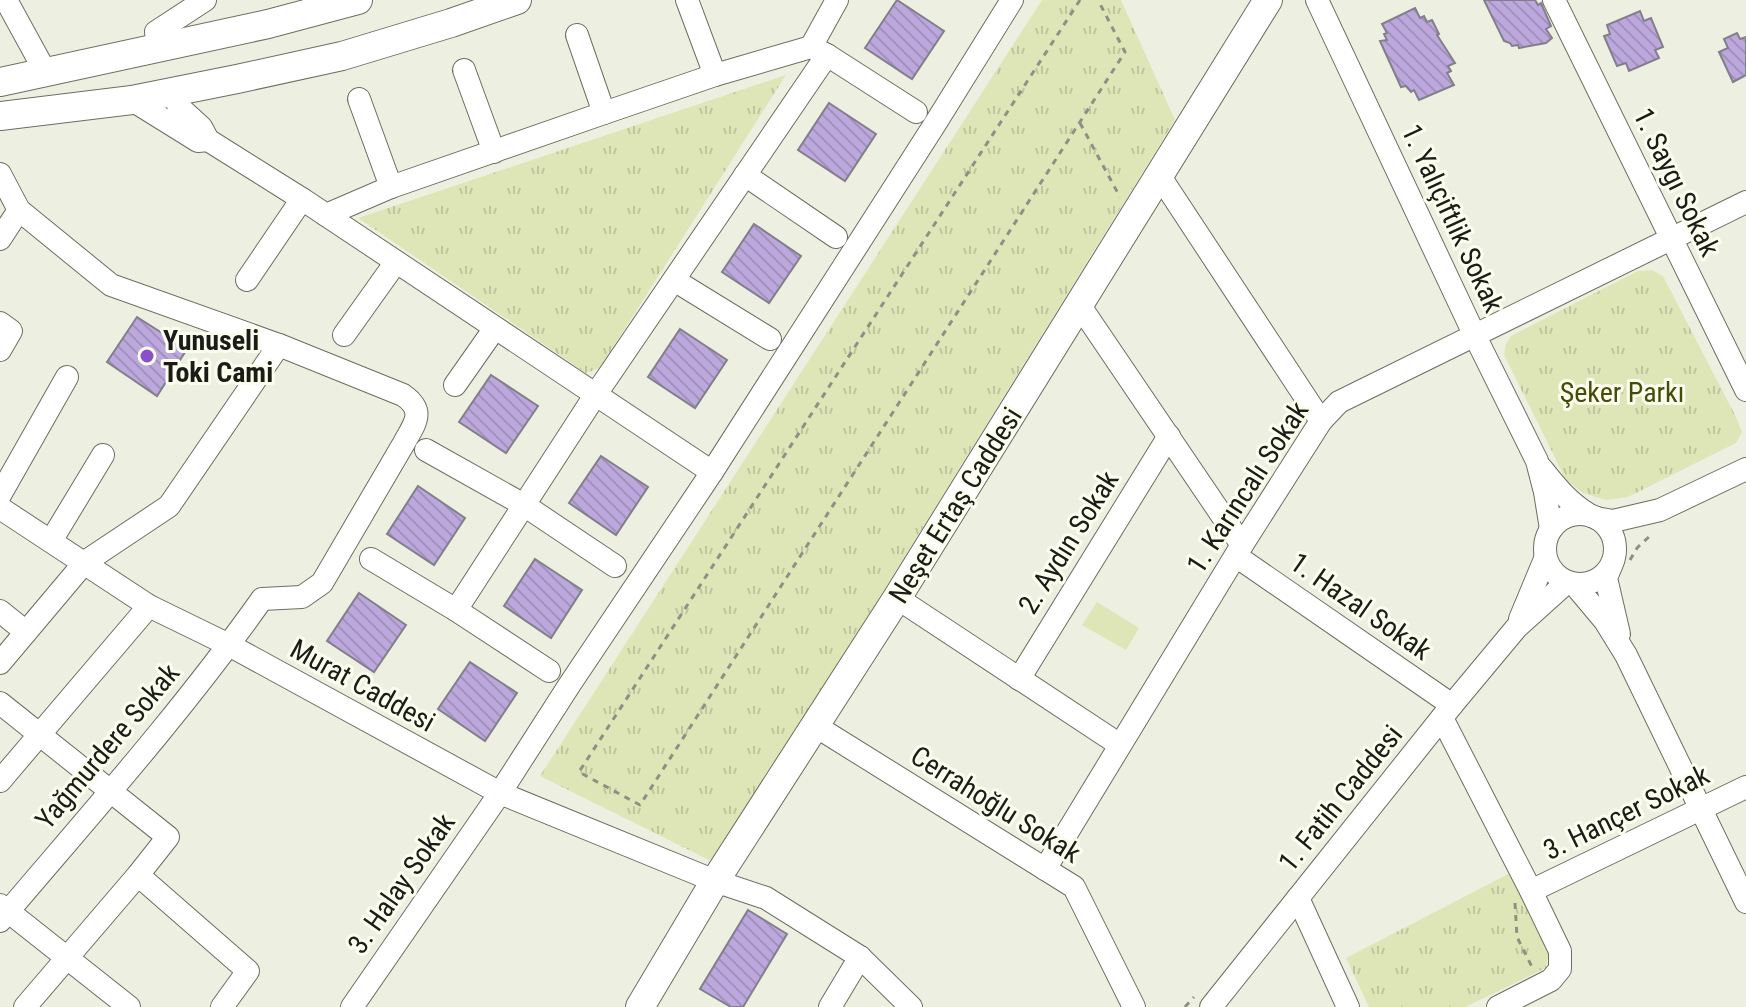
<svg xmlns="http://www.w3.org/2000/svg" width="1746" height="1007" font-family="'Roboto Condensed',sans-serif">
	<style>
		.park { fill: url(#park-tufts) }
		.pitch { fill: #dee6b8 }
		.building { fill: url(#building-back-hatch); stroke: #837e8b; stroke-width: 2 }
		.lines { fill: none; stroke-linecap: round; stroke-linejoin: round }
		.minor-casing { stroke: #6b6e61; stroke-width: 24 }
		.major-casing { stroke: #6b6e61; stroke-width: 30 }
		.path { stroke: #8e9085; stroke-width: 3; stroke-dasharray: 6 6; stroke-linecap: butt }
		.minor { stroke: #fff; stroke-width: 22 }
		.major { stroke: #fff; stroke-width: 28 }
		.poi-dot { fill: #8951c8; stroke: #fbfeef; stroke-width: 3 }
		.labels { text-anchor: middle; stroke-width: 6; stroke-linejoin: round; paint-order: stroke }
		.street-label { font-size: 28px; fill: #1b1c17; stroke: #fbfeef }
		.poi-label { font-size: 28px; font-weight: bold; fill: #1b1c17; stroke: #fbfeef; text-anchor: start }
		.park-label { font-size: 28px; fill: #454c06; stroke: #fbfeef }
	</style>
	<defs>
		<pattern id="park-tufts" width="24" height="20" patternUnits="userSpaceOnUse" patternTransform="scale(2)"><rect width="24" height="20" fill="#dee6b8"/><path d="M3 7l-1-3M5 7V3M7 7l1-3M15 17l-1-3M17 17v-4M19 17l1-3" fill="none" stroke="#bec59d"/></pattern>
		<pattern id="building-back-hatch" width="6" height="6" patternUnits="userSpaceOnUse" patternTransform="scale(2)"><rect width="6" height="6" fill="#bda8dd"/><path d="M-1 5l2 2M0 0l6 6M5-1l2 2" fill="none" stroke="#a290bd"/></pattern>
	</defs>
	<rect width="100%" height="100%" fill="#edf0e1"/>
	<g class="park">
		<path d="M1042,0H1121L1175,120L715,863L540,776Z"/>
		<path d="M786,75L600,368L586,373L358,218Z"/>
		<path d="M1652,270L1663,276L1736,417L1742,432L1736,443L1628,497L1606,500L1583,493L1566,480L1504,355L1506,344L1511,336L1638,271Z"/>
		<path d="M1512,872L1550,945L1546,968L1465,1007H1369L1346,958Z"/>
	</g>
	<path class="pitch" d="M1097,602L1139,628L1126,650L1082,625Z"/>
	<g class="building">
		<path d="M897,0L944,31L912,79L865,48Z"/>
		<path d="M1484,0H1535L1538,5L1541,3L1551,26L1546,29L1552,38L1546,43L1519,48L1518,45L1512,46L1510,43L1504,41Z"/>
		<path d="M1415,8L1420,18L1424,16L1427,22L1432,20L1439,34L1437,35L1455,63L1448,66L1451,71L1447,73L1454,85L1419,100L1414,90L1411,92L1406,86L1401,87L1380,41L1387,40L1384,34L1387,33L1382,24Z"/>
		<path d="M1640,11L1644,21L1651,18L1663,47L1655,50L1659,58L1629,71L1626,63L1617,66L1604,36L1610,34L1607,25Z"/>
		<path d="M1737,33L1740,39L1746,37V75L1733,82L1719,52L1728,48L1724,39Z"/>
		<path d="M829,103L876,134L845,181L798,150Z"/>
		<path d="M754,224L801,256L769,303L722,272Z"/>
		<path d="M137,317L187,349L157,396L107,362Z"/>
		<path d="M680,329L727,360L695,408L648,377Z"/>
		<path d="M491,375L538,406L506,453L459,422Z"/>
		<path d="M601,456L648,487L616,535L569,503Z"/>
		<path d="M418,486L465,518L434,565L387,534Z"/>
		<path d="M535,559L582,590L551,638L504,606Z"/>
		<path d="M359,593L406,625L374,672L327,641Z"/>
		<path d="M470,662L517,693L485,741L438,709Z"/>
		<path d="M748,910L787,934L743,1007H731L700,989Z"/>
	</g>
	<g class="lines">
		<g class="minor-casing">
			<g id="minor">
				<path d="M6,0L46,73"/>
				<path d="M687,0L715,75"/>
				<path d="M1317,0L1474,334L1537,461L1545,492L1551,529"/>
				<path d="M1554,0L1746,390"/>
				<path d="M577,35L604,113"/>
				<path d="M158,47L156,32L205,0"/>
				<path d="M811,47L837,0"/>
				<path d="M827,55L916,112"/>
				<path d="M464,70L494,152"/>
				<path d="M177,91L178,106L201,127L208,140L302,199L712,472"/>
				<path d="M359,99L391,187"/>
				<path d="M132,100L198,141L208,140"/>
				<path d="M0,174L19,210L111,285L279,345L403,395C426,411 415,423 404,443L322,583L302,597L262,599C182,712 89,816 0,921"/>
				<path d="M745,175L836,237"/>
				<path d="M1159,175L1321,421"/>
				<path d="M326,215L391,187L604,113L715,75L811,47L827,55L596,394L456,610"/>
				<path d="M0,239L19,210"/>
				<path d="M247,280L302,199"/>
				<path d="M674,280L770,339"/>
				<path d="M1080,306L1242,545"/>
				<path d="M0,323L11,331L0,350"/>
				<path d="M344,335L396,262"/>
				<path d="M455,385L495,328"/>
				<path d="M426,450L524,505L615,566"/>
				<path d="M1542,469C1558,489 1569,503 1591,516"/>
				<path d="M0,495L67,377"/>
				<path d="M0,508L149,606L229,645L500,793L715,881L766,898L860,957L911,1007"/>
				<circle cx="1580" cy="549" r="35"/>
				<path d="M1596,518L1613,521L1660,510L1746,469"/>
				<path d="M51,541L103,455"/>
				<path d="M1236,556L1452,705"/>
				<path d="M371,559L456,610L549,671"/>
				<path d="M1611,566L1606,578L1619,634"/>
				<path d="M1574,584L1605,621L1626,655L1746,902"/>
				<path d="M897,598L1120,745"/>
				<path d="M0,611L26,632"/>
				<path d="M1520,619L1545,559"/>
				<path d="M0,663L85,562L169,506L279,345"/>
				<path d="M1019,679L1169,436"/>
				<path d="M0,703L168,837L138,875L25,1007"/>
				<path d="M1442,718L1531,891L1560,951V969L1551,980L1498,1007"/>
				<path d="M814,725L1074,887L1134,1007"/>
				<path d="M0,781L149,606"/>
				<path d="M1045,869L1242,545L1321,421L1339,402L1746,202"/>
				<path d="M138,875L248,971L222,1007"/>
				<path d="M1531,891L1746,787"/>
				<path d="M1298,898L1348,1007"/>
				<path d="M0,905L129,1007"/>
				<path d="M352,1007L500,793L570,684L712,472L935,124L1012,0"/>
				<path d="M830,1007L860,957"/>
				<path d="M1211,1007L1452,705L1517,627L1567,582"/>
			</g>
		</g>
		<g class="major-casing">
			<g id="major">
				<path d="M0,82L268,24L358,0"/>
				<path d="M0,116L132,100L237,79L342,56L451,23L517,0"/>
				<path d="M640,1007L715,881L897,598L1268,0"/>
			</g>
		</g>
		<g class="path">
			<path d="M1080,0L579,772L640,805L1125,52L1098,0"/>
			<path d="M1080,123L1120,197"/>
			<path d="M1630,560L1637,548L1653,533"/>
			<path d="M1515,903L1517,937L1532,967"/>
			<path d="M1185,1007L1194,997"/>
		</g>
		<use href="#minor" class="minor"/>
		<use href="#major" class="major"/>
	</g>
	<circle class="poi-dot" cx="147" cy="356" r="8"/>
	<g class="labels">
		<g class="street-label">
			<text transform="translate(1677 182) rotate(64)" y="10">1. Saygı Sokak</text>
			<text transform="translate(1453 218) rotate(65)" y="10">1. Yalıçiftlik Sokak</text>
			<text transform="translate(1247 487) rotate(-57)" y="10">1. Karıncalı Sokak</text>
			<text transform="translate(955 505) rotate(-58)" y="10">Neşet Ertaş Caddesi</text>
			<text transform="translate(1068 542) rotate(-58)" y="10">2. Aydın Sokak</text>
			<text transform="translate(1361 606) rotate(35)" y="10">1. Hazal Sokak</text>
			<text transform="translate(363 685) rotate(29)" y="10">Murat Caddesi</text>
			<text transform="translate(107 746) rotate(-50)" y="10">Yağmurdere Sokak</text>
			<text transform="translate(1340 798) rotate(-51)" y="10">1. Fatih Caddesi</text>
			<text transform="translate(996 804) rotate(32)" y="10">Cerrahoğlu Sokak</text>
			<text transform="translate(1626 812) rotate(-26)" y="10">3. Hançer Sokak</text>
			<text transform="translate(401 883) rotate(-55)" y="10">3. Halay Sokak</text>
		</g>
		<g class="poi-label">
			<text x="163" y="350">Yunuseli<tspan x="163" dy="32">Toki Cami</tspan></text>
		</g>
		<g class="park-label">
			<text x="1622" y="402">Şeker Parkı</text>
		</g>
	</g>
</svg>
